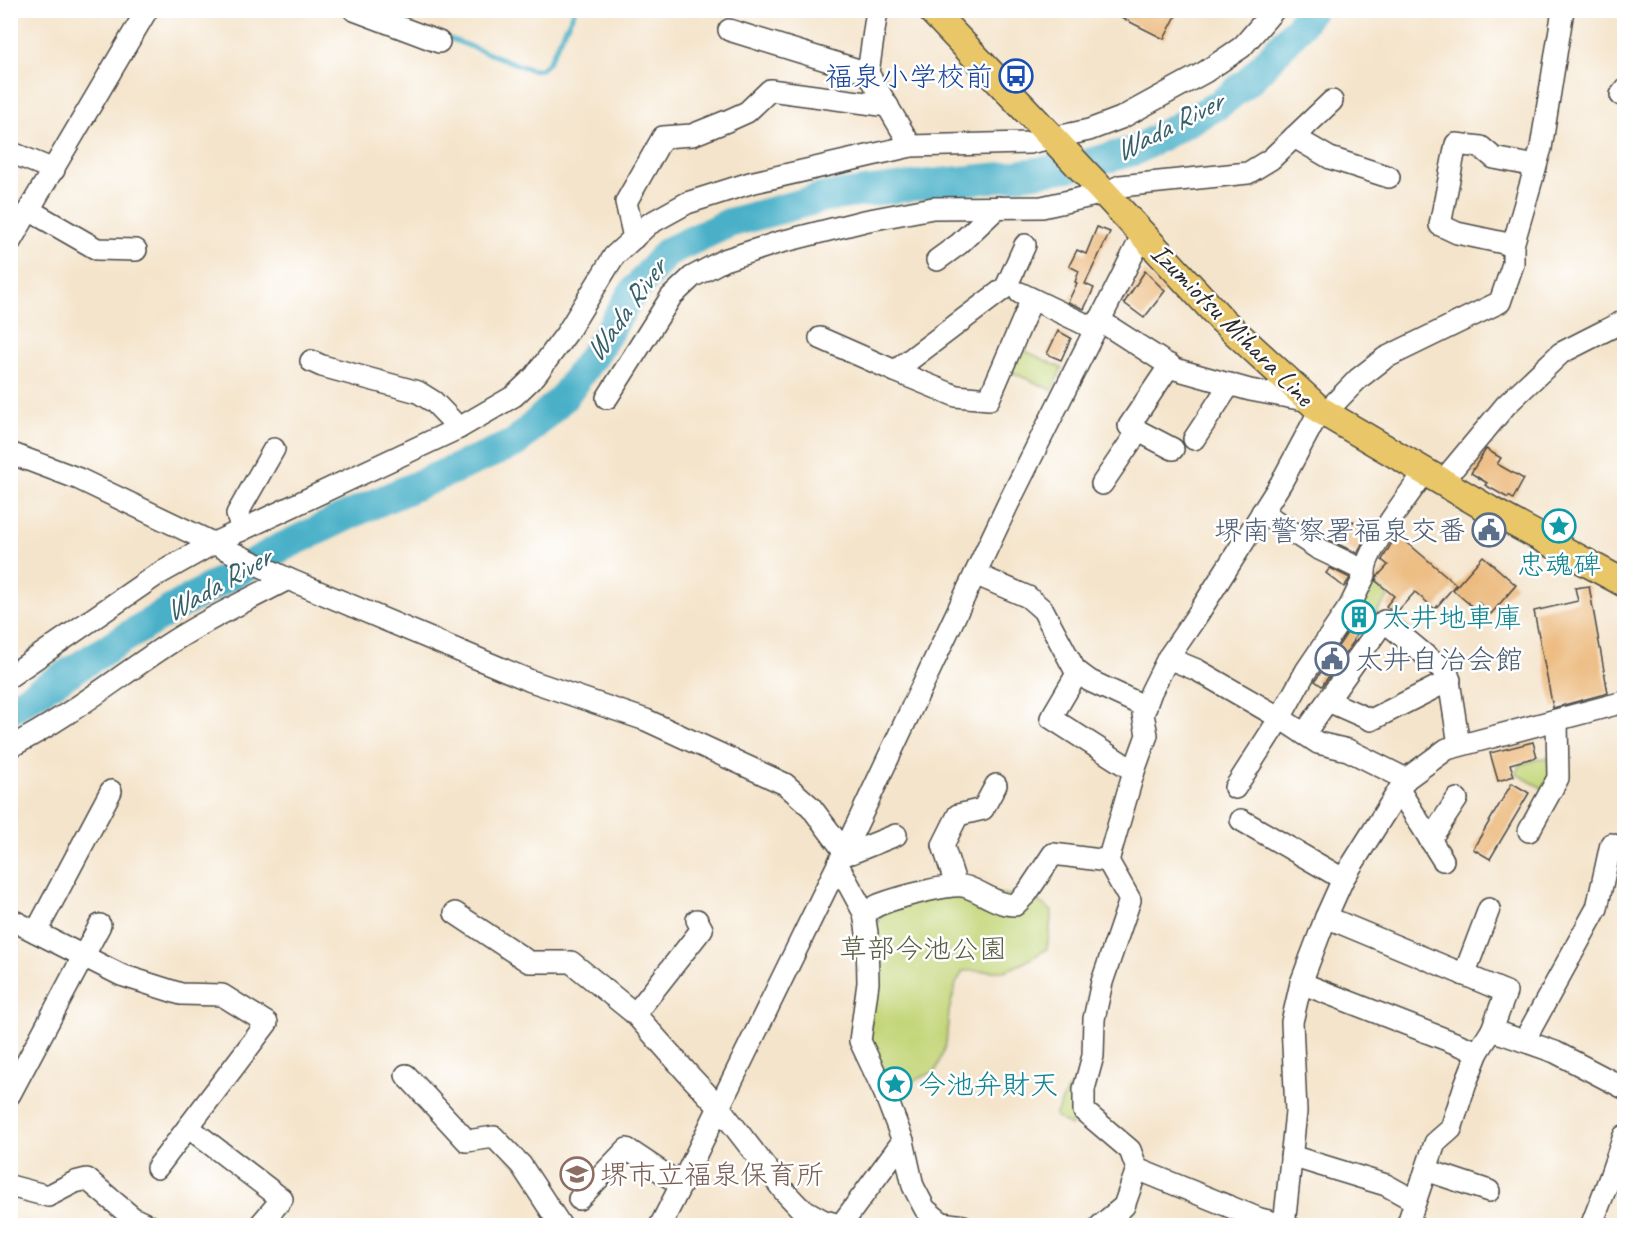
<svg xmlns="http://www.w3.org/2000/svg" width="1635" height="1236" font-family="Caveat,'Klee One',sans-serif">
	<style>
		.green { fill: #c3d578; stroke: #778052; stroke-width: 1.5 }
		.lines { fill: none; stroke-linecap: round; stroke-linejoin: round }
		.stream { stroke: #49b0c8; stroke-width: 5 }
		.river { stroke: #49b0c8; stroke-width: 30 }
		.building { fill: #ecba7e }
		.minor-casing { stroke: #494743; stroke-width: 24 }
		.major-casing { stroke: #494743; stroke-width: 30 }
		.minor { stroke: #fff; stroke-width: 21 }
		.major { stroke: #e9c769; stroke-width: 27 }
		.labels { text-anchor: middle; stroke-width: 5; stroke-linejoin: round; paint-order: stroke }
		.transit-label { font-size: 28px; fill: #164399; stroke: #fff; text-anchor: end }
		.street-label { font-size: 28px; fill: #2b2b2b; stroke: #fff }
		.service-label { font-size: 28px; fill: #4e5e75; stroke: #fff; text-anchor: end }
		.culture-label { font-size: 28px; fill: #0d838f; stroke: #fff; text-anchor: start }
		.park-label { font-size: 28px; fill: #595e42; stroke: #fff }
		.education-label { font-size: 28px; fill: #785e54; stroke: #fff; text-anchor: start }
		.water-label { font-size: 30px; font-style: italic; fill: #37606a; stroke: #fff }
	</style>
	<rect width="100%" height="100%" fill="#fff"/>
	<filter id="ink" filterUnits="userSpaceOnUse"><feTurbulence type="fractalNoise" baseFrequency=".0167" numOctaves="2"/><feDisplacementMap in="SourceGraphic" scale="12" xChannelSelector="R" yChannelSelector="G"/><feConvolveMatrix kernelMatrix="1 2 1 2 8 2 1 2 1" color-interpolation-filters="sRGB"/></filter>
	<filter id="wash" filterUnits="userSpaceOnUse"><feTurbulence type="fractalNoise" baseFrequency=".008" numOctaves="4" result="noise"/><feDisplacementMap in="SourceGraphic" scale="24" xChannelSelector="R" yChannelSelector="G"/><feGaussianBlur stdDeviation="1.35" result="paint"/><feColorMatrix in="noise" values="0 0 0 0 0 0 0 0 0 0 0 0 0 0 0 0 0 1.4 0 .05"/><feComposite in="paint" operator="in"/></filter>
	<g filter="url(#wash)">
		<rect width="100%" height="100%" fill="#f4e4cb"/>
		<g class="green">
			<path d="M1019,348L1062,368L1052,390L1009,371Z"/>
			<path d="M1367,578L1389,596L1372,618L1354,605Z"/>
			<path d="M1548,757L1551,776L1544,789L1516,774L1521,764Z"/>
			<path d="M946,891L1031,896L1052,911L1047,949C1033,957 1018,968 1003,971C990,972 976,970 963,971L956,984L949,1011L946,1044L936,1071L892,1090L869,1039L874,928L886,909Z"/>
			<path d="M1068,1088L1076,1092L1078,1107L1070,1126L1055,1116Z"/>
		</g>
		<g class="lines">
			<path class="stream" d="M443,36L532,70L541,69L548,63L575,10"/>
			<path class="river" d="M10,709L170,610L276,550L362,509L515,443L563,398L597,350L631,295L667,252L729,223L825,197L929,184L1002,177L1077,166L1134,151L1218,105L1249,81L1299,27L1311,10"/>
		</g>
		<g id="blocks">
			<g class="building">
				<path d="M1106,10H1179L1164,39Z"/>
				<path d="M1097,227L1110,232L1085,284L1094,288L1084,309L1068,302L1077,283L1075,282L1079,271L1069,266L1077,250L1086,254Z"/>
				<path d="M1145,271L1165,291L1144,318L1124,303Z"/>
				<path d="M1058,331L1071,338L1061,360L1047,354Z"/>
				<path d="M1486,449L1501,458L1497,464L1524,479L1513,499L1509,496L1508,498L1485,485L1487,483L1471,473Z"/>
				<path d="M1353,521L1369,531L1357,553L1329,540L1333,532L1343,537Z"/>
				<path d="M1397,534L1456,584L1435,609L1415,592L1395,614L1386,606L1394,596L1376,581L1377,577L1388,565L1382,560Z"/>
				<path d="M1483,556L1516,585L1491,614L1479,603L1474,608L1453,590Z"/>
				<path d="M1330,568L1350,578L1344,587L1326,573Z"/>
				<path d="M1589,586L1608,693L1553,708L1534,611L1578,601L1575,588Z"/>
				<path d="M1361,612L1369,618L1353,640L1354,641L1322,686L1315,681Z"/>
				<path d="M1533,742L1537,757L1510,764L1514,776L1498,781L1490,753Z"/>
				<path d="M1512,783L1529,793L1490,859L1473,849Z"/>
			</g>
		</g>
	</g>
	<g filter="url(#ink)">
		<use href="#blocks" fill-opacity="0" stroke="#494743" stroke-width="1.5"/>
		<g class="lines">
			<g class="minor-casing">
				<g id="minor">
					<path d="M354,10L439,42"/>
					<path d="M877,10L868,73L911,146"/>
					<path d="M729,30L868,73"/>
					<path d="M1621,95L1624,91"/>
					<path d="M1294,137L1330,158L1389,177"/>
					<path d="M10,152L54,170"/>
					<path d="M29,210L97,249L136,250"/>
					<path d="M634,238L626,202L663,137L692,135L727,121L747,112L770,90L888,106"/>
					<path d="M10,242L147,10"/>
					<path d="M1513,245L1457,233L1440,225L1456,144L1481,147L1494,158L1536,166"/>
					<path d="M937,260L959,244L998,207"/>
					<path d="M1020,293L1095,329"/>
					<path d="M1099,320L1175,369L1250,390L1310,401"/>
					<path d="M820,338L895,371L1006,287L1025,245"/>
					<path d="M311,361L322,366L418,392L434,402L459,428"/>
					<path d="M1170,365L1129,426L1173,449"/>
					<path d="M895,371L956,396L989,399L1032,299"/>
					<path d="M607,398L671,297L692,277L724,260L777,243L864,221L933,208L1042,207L1105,193L1120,186L1248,173L1271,159L1332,101"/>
					<path d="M1325,413L1358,379L1385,358L1500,302L1513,264V245L1541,148L1563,10"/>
					<path d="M1194,439L1230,384"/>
					<path d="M10,453L79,479L288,579L531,681L646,720L785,784L811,807L844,851L851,853L896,835"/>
					<path d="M1442,482L1506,405L1561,353L1624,321"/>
					<path d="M1102,484L1138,431"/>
					<path d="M1262,512L1317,548L1365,571"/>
					<path d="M242,530L237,514L274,449"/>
					<path d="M975,574L1028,597L1043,610L1075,670L1090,681L1146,707"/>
					<path d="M1168,658L1197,670L1280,718L1318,743L1348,750L1406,779"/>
					<path d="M1078,672L1051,718L1134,771"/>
					<path d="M10,676L155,576L214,543L459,428L514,396L535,376L567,333L614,256L649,224L687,203L750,183L911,146L1029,143L1089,130L1121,118L1205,72L1242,47L1274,10"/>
					<path d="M1328,701L1371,720L1450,680"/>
					<path d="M1304,734L1384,621L1448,674L1459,745"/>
					<path d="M10,747C65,719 113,681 164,647C203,621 246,601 288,579"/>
					<path d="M1235,788L1280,718L1306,671L1350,606L1365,575C1362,555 1412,490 1425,472"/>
					<path d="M1399,790L1443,860"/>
					<path d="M1241,820L1343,879"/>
					<path d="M1529,831L1558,778L1557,721"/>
					<path d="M1430,840L1457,799"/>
					<path d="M838,865L864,913C870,910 875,906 881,904C896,898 953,882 967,887C984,893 997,905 1015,905L1027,893L1053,854L1108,861"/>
					<path d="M956,885L943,845L958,815L983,809L996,785"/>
					<path d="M455,913L529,962H571L635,1014L689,1075L719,1107L784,1191L799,1207L822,1220L843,1226"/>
					<path d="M864,913L867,933L868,983L860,1041L885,1094L903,1141L913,1186L925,1209L942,1223"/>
					<path d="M1326,917L1506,992L1492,1030"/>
					<path d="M10,919L121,975L181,994L222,995L267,1023L157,1168"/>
					<path d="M36,932L111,791"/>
					<path d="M1464,975L1489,909"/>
					<path d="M1301,983L1478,1052L1492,1030L1555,1052L1624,1088"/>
					<path d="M635,1014L702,929L697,920"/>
					<path d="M1524,1041L1597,908L1611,844"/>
					<path d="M406,1075L467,1141L494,1137L521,1165L561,1226"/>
					<path d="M10,1094L100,925"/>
					<path d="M188,1127L282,1199L259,1226"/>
					<path d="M1291,1156L1386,1185L1415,1201"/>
					<path d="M1137,1169L1260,1219L1289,1226"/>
					<path d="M1426,1170L1489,1191"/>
					<path d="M10,1186L48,1196L75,1182L87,1179L133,1218L150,1226"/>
					<path d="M579,1199L627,1149L681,1185"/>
					<path d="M841,1225L903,1141"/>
					<path d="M660,1226L681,1185L841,858L1008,504L1143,234"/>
					<path d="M939,1226L942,1223L963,1226"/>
					<path d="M1100,1226L1124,1206L1137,1169L1130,1150L1084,1111V1089L1093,1056L1094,1019L1102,982L1130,900L1108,861L1134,771L1147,735L1143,714L1151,692L1168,658L1198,614L1281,483L1320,410"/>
					<path d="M1284,1226L1296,1112L1292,1022L1301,983L1326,917L1343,879L1399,790L1406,779L1447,749L1624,702"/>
					<path d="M1407,1226L1435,1143L1451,1129L1465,1085L1478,1052"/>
					<path d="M1591,1226L1610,1177L1624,1136"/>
				</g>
			</g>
			<g class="major-casing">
				<path id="major" d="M931,10L1096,184L1222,320L1320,410L1490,510L1624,583"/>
			</g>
			<use href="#minor" class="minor"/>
			<use href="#major" class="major"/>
		</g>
	</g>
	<defs>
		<g id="bus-ring" transform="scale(1.725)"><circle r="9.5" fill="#fff" stroke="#1a4fb4" stroke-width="1.5"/><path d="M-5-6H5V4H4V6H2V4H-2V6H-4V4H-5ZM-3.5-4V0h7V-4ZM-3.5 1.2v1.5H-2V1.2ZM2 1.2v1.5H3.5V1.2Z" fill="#1a4fb4"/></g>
		<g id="sight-ring" transform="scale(1.725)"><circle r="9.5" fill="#fff" stroke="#0f9aa8" stroke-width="1.5"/><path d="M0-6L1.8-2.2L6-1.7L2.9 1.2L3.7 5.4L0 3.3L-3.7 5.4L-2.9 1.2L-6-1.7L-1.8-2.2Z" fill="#0f9aa8"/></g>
		<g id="civic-ring" transform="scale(1.725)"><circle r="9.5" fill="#fff" stroke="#5c6f8a" stroke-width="1.5"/><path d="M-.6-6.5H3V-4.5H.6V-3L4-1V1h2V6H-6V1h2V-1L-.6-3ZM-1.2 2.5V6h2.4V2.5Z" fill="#5c6f8a"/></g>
		<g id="building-ring" transform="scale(1.725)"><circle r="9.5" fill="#fff" stroke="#0f9aa8" stroke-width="1.5"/><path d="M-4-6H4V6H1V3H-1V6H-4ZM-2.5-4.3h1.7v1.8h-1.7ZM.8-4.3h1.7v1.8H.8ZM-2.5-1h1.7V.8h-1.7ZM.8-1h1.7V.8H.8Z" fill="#0f9aa8"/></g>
		<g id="school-ring" transform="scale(1.725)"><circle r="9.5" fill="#fff" stroke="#8d6e63" stroke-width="1.5"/><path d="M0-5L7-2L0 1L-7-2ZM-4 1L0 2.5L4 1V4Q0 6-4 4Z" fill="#8d6e63"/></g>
	</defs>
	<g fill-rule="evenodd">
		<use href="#bus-ring" x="1016" y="76"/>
		<use href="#sight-ring" x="1559" y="526"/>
		<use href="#civic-ring" x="1489" y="530"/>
		<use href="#building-ring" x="1359" y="617"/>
		<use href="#civic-ring" x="1332" y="659"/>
		<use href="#sight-ring" x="895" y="1084"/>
		<use href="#school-ring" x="577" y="1174"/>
	</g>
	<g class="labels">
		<g class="transit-label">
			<text x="993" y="86">福泉小学校前</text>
		</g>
		<g class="street-label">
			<text transform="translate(1233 324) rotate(45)" y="10">Izumiotsu Mihara Line</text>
		</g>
		<g class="service-label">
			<text x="1466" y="540">堺南警察署福泉交番</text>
			<text x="1355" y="669" text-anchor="start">太井自治会館</text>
		</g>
		<g class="culture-label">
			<text x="1559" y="574" text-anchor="middle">忠魂碑</text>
			<text x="1382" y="627">太井地車庫</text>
			<text x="918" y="1094">今池弁財天</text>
		</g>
		<g class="park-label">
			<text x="923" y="958">草部今池公園</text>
		</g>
		<g class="education-label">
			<text x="600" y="1184">堺市立福泉保育所</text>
		</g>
		<g class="water-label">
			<text transform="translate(1168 126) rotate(-27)" y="10">Wada River</text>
			<text transform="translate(625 310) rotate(-54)" y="10">Wada River</text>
			<text transform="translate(217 584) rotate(-30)" y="10">Wada River</text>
		</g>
	</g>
	<rect width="1635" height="1236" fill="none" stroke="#fff" stroke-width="36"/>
</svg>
